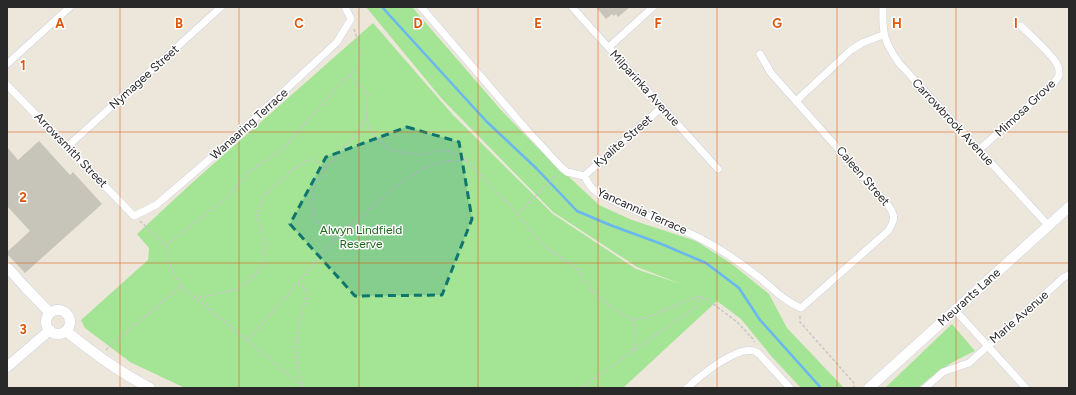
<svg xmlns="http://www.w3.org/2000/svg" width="1076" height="395" font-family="Figtree,sans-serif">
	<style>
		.green { fill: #a3e495 }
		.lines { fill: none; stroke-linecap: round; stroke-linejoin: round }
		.stream { stroke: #6ab6f1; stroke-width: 2.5 }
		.building { fill: #c7c4ba }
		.street-casing { stroke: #cfd0e2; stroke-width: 8 }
		.secondary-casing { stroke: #cfd0e2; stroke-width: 11 }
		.path { stroke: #c7c7c7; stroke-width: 1.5; stroke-dasharray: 3 2; stroke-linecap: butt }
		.street { stroke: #fff; stroke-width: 7 }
		.secondary { stroke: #fff; stroke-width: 10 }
		.marked { fill: #0f766e; fill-opacity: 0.2; stroke: #0f766e; stroke-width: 3; stroke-dasharray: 8 5; stroke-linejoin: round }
		.grid { fill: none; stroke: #de570d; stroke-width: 1; stroke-opacity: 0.55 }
		.labels { text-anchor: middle; stroke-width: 3; stroke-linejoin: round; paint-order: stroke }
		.street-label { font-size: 12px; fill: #292929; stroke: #fff }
		.park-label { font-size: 12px; fill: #1b6718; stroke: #fff }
		.grid-label { font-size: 13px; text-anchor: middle; font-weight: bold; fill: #de570d; stroke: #fff; stroke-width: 3; stroke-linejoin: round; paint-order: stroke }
	</style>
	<rect width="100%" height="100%" fill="#ece7da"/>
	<g class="green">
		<path d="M366,7H412L501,110L537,147L599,205L632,220L696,241L732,264L769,294L787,328L844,388H801L772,357L741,319L717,301L623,388H185L130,362L85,328L81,320L148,260L149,248L137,234L193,182L373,23L453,115L553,214L636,269L681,284L637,267L553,212L442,99Z"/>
		<path d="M952,324L975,351C951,362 939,370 918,388H885Z"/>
	</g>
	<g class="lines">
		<path class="stream" d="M382,7L486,121L536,168L577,211L610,225L659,243L706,263L739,288L760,320L821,388"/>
	</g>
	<g class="building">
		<path d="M596,7H630L618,17L616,14L614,16L612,14L606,19Z"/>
		<path d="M39,141L70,175L73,172L102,204L25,273L7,254V252L30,231L7,206V147L18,160Z"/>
	</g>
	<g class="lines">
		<g class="street-casing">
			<g id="street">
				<path d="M421,7L526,129L562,168L567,172L584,176C587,180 590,187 594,190C599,194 605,196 610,199C641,215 674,224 705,241C724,251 742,264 760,278C775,290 783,300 801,308L888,231C895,220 896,216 888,205L771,73L760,54"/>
				<path d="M572,7L718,169"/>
				<path d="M883,7C882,33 884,42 899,63L1048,225"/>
				<path d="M609,47L653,7"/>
				<path d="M7,64L70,7"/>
				<path d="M7,85L134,216L156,205L224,147L337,42L351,19L345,7"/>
				<path d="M796,101L851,50L862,43L883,35"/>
				<path d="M68,146L221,7"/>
				<path d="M979,150L1047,89C1051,85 1057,81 1059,75C1059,73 1059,67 1058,66C1053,55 1030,35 1021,26"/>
				<path d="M584,176L662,107"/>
				<path d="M955,310L1026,388"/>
				<path d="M687,388C700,376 736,346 754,351C755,351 759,354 759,354L790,388"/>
				<path d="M925,388L943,372L969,363L1064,277L1069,275"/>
			</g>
		</g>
		<g class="secondary-casing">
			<g id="secondary">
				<path d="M7,267L25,287L50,313"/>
				<circle cx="58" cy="322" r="12"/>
				<path d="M66,331C93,353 119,372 150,388"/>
				<path d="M7,367L50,330"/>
				<path d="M869,388L1069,207"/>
			</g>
		</g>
		<g class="path">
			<path d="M354,29L360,48L359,65L350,75L368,95L366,117L370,130L383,145L395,151L406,153L424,154L444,150L454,153L466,160L517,213L534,235L543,245L576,268L595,294L623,315L632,319L646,318L686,301L696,297H701L708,300L737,322L753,339L754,342"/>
			<path d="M518,214L557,174"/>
			<path d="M140,221L166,245L168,262L181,286L305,388"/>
			<path d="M335,240L394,187L423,168L446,161L466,160"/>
			<path d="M166,245L225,199L251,170L282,150L339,85L350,75"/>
			<path d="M297,283L308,291C302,312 294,337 297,359C297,368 300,376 301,384"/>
			<path d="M198,298L237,289L251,280L263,264L265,242L257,216L263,197L293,169L307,160H314L326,168"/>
			<path d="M800,316V322L854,383V388"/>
			<path d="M632,319C637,331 637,340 632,352"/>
			<path d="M248,340L335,240L315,220L312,203L314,185L326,168L358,132L366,117"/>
			<path d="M106,350L181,286"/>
			<path d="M581,388L698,305L701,297"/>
		</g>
		<use href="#street" class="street"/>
		<use href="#secondary" class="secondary"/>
	</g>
	<path class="marked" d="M407,127L459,142L472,219L442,295L355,296L290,224L326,157Z"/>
	<path class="grid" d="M120,7V388M239,7V388M359,7V388M478,7V388M598,7V388M717,7V388M837,7V388M956,7V388M7,132H1069M7,263H1069"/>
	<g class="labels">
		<g class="street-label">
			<text transform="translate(144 77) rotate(-42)" y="4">Nymagee Street</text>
			<text transform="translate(645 88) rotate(48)" y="4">Milparinka Avenue</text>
			<text transform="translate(1025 108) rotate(-43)" y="4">Mimosa Grove</text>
			<text transform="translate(953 122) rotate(47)" y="4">Carrowbrook Avenue</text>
			<text transform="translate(249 124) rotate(-42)" y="4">Wanaaring Terrace</text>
			<text transform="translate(623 141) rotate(-41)" y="4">Kyalite Street</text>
			<text transform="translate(71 150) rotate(46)" y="4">Arrowsmith Street</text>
			<text transform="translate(863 176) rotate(49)" y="4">Caleen Street</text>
			<text transform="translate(642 211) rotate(24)" y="4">Yancannia Terrace</text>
			<text transform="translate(969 297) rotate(-42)" y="4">Meurants Lane</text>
			<text transform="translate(1019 317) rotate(-41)" y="4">Marie Avenue</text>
		</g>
		<g class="park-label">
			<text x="361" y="234">Alwyn Lindfield<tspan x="361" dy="14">Reserve</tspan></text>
		</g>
	</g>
	<g class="grid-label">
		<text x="60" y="28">A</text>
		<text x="179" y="28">B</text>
		<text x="299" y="28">C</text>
		<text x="418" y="28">D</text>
		<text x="538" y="28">E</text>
		<text x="658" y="28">F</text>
		<text x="777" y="28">G</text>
		<text x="897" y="28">H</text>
		<text x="1016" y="28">I</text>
		<text x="23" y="70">1</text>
		<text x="23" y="202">2</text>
		<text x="23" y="334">3</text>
	</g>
	<rect width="1076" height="395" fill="none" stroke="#292929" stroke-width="16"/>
</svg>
